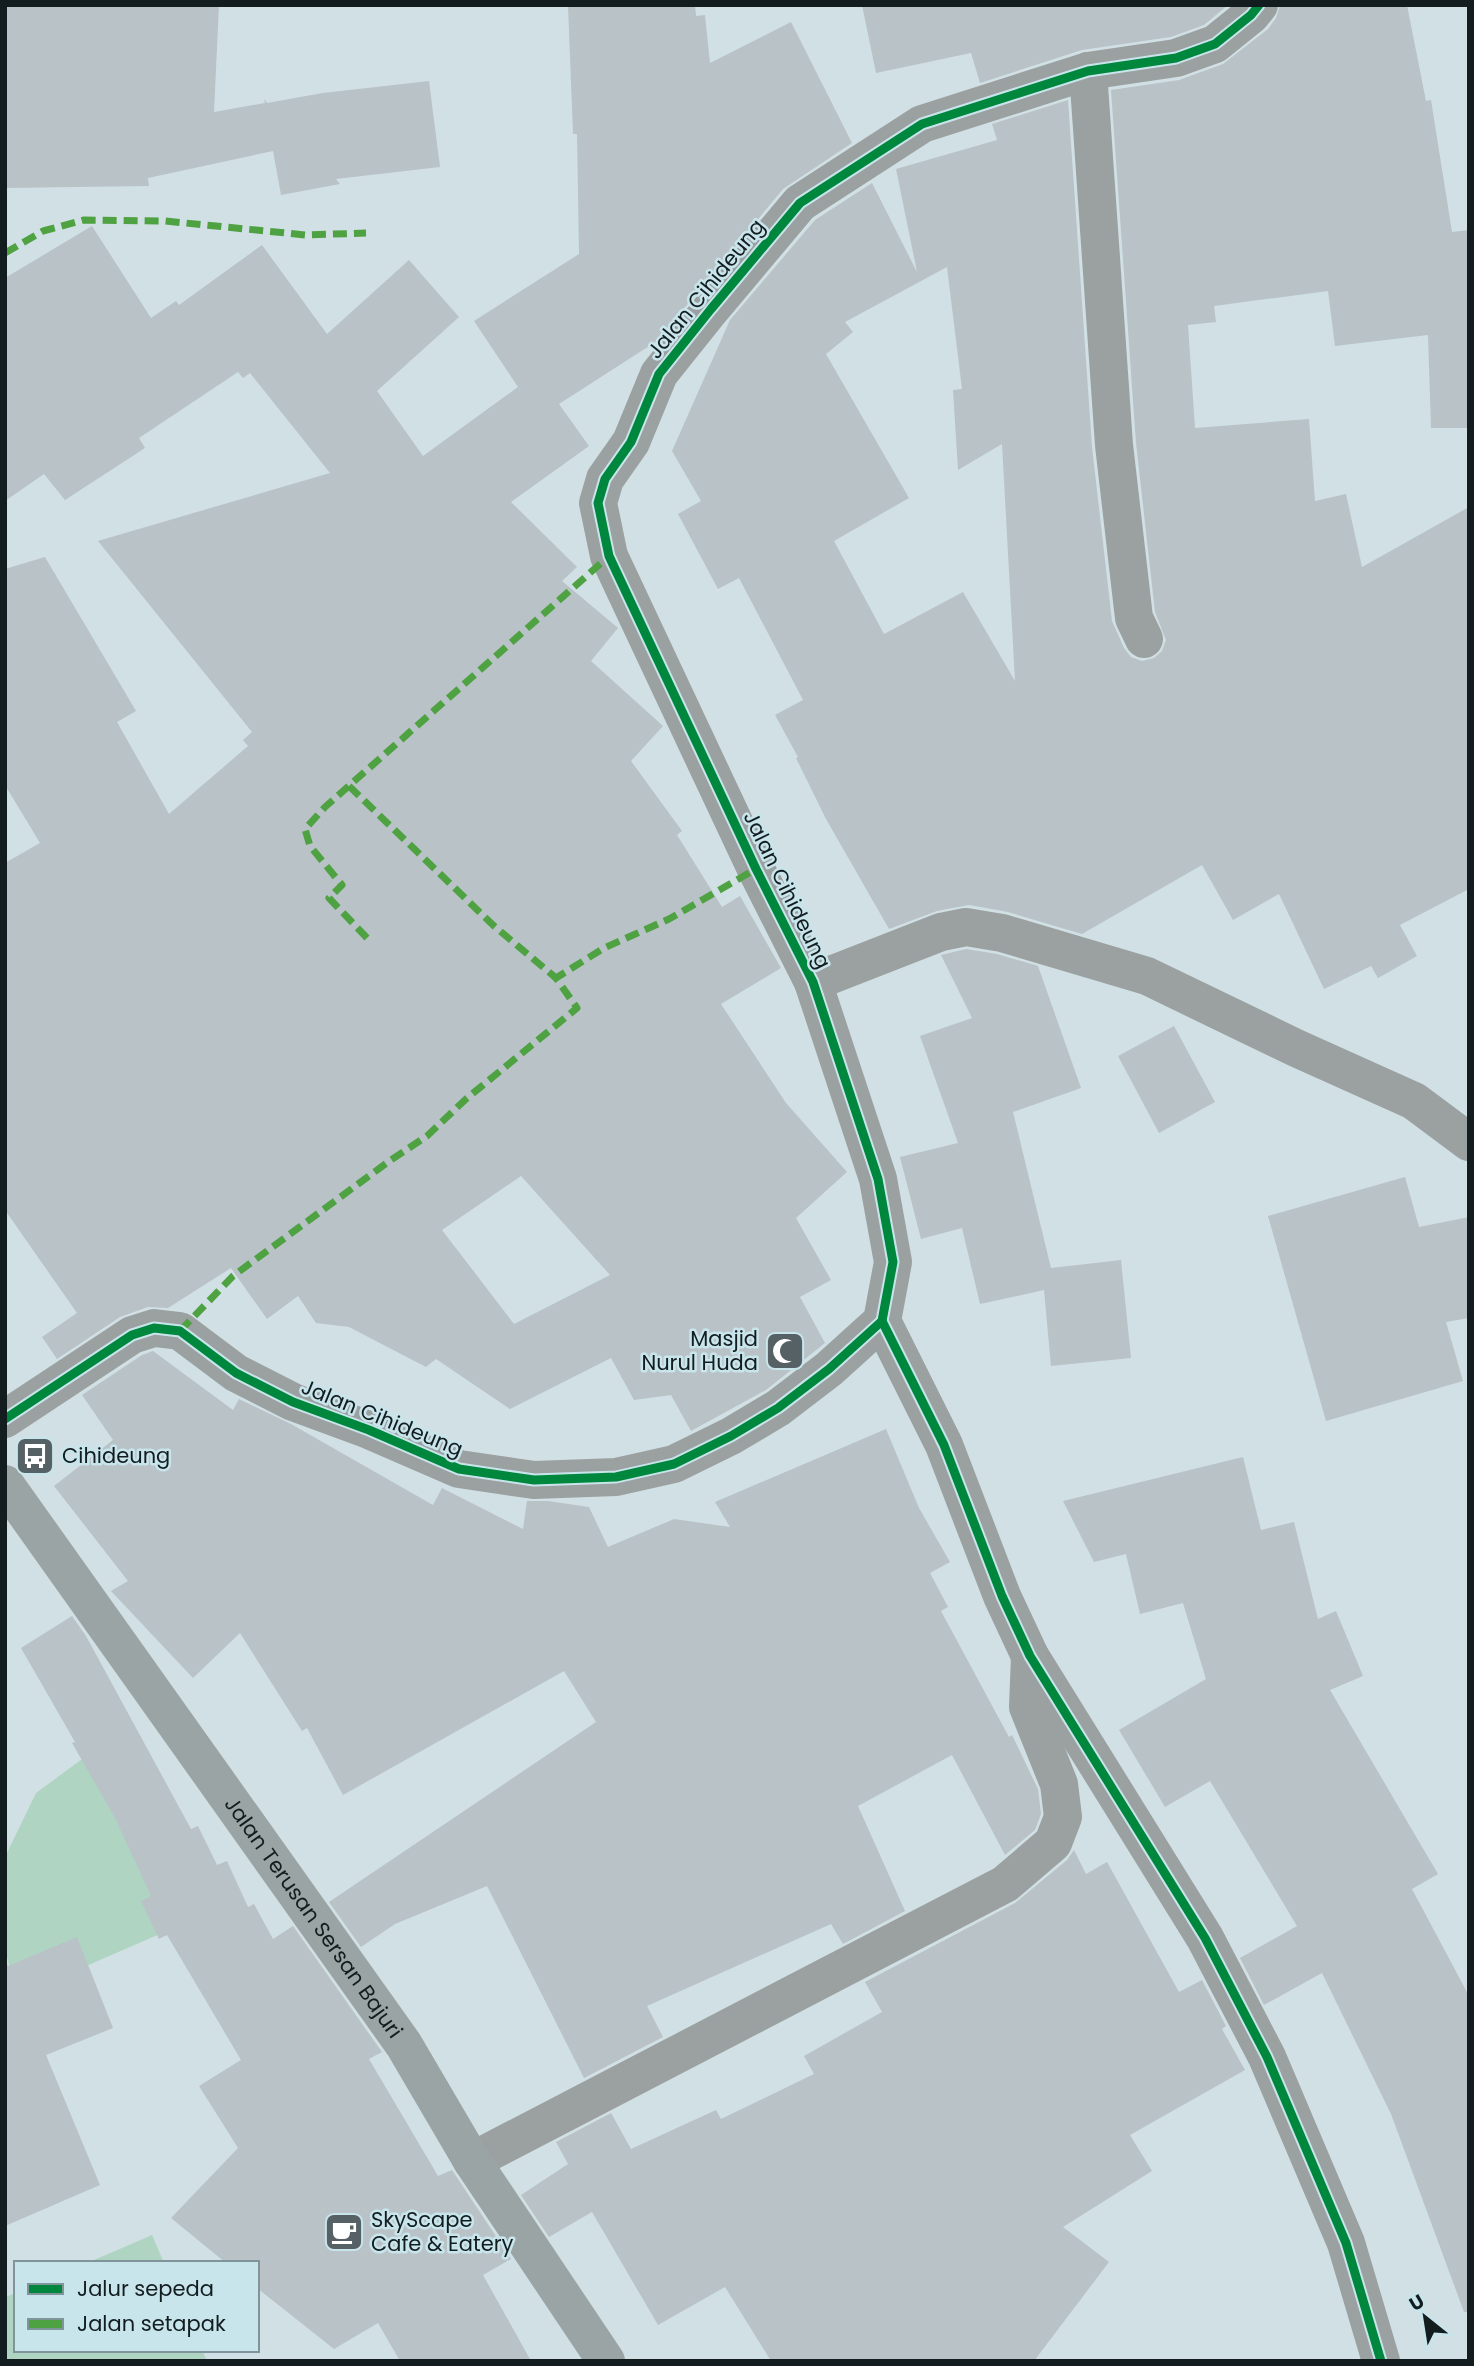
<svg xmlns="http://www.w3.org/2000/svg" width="1474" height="2366" font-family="Poppins,sans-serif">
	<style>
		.green { fill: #afd5c2 }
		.building { fill: #b8c2c7; fill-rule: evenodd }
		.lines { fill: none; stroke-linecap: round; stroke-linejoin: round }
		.minor { stroke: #9ba1a1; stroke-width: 38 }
		.major { stroke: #9ba4a4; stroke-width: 38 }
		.quiet { stroke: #4ea241; stroke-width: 7; stroke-dasharray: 14 7; stroke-linecap: butt }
		.cycleway-casing { stroke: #c9e5ec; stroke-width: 13 }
		.cycleway { stroke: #00873e; stroke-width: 9 }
		.labels { text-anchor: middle; stroke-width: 5; stroke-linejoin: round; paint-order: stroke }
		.street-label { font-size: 21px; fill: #131d20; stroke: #c9e5ec }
		.poi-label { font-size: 21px; fill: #131d20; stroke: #c9e5ec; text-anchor: start }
	</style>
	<rect width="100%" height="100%" fill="#d1e0e4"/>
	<g class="green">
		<path d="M131,1723L206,1914L17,1996L5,1949V1857L36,1793Z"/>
		<path d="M152,2235L164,2263H87Z"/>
		<path d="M16,2293V2350H202L207,2361H5V2297Z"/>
	</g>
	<g class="building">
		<path d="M5,5H219L214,112L265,103L264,99L267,103L323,93L429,81L440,167L336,179L340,184L281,195L273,151L148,178L149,186L5,188Z"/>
		<path d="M568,5H695L696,16L705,15L710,63L791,22L852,143L783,189L657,341L559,404L589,446L511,502L577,567L562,581L618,628L591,661L663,726L631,761L682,831L677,835L722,907L740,896L781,968L721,1004L786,1103L847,1172L796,1218L831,1280L800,1297L825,1343L766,1390L691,1431L671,1395L634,1400L611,1358L510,1409L436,1359L426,1367L349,1327L316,1323L298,1296L267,1319L231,1268L168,1308L148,1307L120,1317L57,1359L42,1337L77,1313L5,1210V863L40,843L5,785V569L45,557L136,711L117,722L169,814L248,746L243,740L252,732L98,541L330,473L250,373L243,378L238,372L139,438L145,448L65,500L44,474L5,501V278L92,226L151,318L176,301L179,305L262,245L327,334L409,260L459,317L377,391L423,456L518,387L474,321L579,254L577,134H573ZM521,1176L610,1275L514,1324L442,1230Z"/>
		<path d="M862,5H1228L1204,25L1171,37L1082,50L980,83L971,53L876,73Z"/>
		<path d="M1280,5H1407L1426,101L1431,100L1452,232L1469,230V428H1431L1428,335L1335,346L1328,291L1214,306L1216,322L1188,325L1195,428L1309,419L1315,501L1346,494L1362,567L1469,507V889L1400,925L1417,956L1378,978L1371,966L1324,989L1279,894L1233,920L1202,865L1082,934L1008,912L969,905L937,911L889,929L826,819L796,758L798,757L775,715L803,700L739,578L718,589L678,514L701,501L672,451L730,320L815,220L872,183L917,272L896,169L997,140L992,124L1068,100L1092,447L1112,621L1124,648L1131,657L1142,661L1154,658L1162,651L1166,640L1155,612L1136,443L1111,90L1179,80L1223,64L1268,29L1276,18ZM947,267L962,389L953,390L958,470L1002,444L1015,681L963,592L884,634L834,541L909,498L826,354L853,332L845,322Z"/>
		<path d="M966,949L997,954L1038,966L1081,1088L1013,1112L1051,1268L1121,1260L1131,1358L1051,1366L1044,1290L980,1304L962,1228L921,1239L900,1157L958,1143L920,1036L972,1018L941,955Z"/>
		<path d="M1174,1026L1215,1102L1159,1133L1118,1056Z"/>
		<path d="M1405,1177L1419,1227L1469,1217V1318L1446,1322L1463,1381L1326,1421L1268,1216Z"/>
		<path d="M153,1351L233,1410L239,1399L291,1424L433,1505L442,1488L523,1529L527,1501H548L589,1507L608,1547L674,1519L730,1527L715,1502L886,1429L919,1508L950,1562L930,1573L948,1607L941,1611L1009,1737L1012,1735L1038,1789L1041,1814L1035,1830L1005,1855L952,1755L858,1806L905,1911L843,1944L831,1924L647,2006L663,2037L584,2078L487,1886L395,1924L361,1947L329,1902L596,1722L564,1671L343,1795L307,1728L302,1731L240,1633L193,1678L111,1591L128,1581L54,1486L113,1440L82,1395L142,1355Z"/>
		<path d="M1243,1457L1261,1530L1294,1522L1318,1619L1336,1611L1363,1676L1330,1690L1438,1874L1412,1889L1469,1996V2312H1464L1391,2114L1322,1973L1264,2005L1240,1958L1297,1926L1210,1781L1165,1807L1119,1730L1206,1679L1183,1603L1140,1614L1126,1554L1094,1562L1063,1501Z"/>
		<path d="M72,1616L86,1636L191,1829L198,1826L217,1865L227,1861L248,1907L254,1904L273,1939L293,1926L382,2052L369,2059L438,2176L452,2170L511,2259L483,2275L531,2361H400L378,2323L334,2349L257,2288V2263H226L171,2218L238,2148L199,2086L241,2060L167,1935L159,1939L141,1901L151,1896L115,1818L72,1743L75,1742L21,1648Z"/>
		<path d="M1074,1850L1086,1874L1107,1862L1179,1992L1202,1980L1226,2026L1222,2029L1245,2070L1130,2135L1152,2171L1063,2227L1109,2262L1034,2361H771L725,2287L658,2325L592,2212L549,2237L521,2195L568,2164L556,2142L611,2113L631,2149L716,2110L721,2119L814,2074L804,2056L882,2012L865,1982L1015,1903L1067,1860Z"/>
		<path d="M77,1937L113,2028L46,2055L100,2185L5,2226V1961L8,1966Z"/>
	</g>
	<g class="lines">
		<g class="minor">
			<path d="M1088,71L1114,445L1134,618L1144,639"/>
			<path d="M813,982L941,932L966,927L1002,933L1147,976L1296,1048L1414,1101L1469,1142"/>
			<path d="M882,1321L944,1445L1002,1596L1030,1656L1205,1938L1267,2057L1346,2243L1381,2361"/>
			<path d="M5,1419L132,1335L154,1328L180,1331L236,1373L293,1402L369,1430L459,1469L534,1480L616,1477L674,1464L731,1436L778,1408L829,1369L882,1321L893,1262L878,1179L813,982L756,869L609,556L598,503L605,479L631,442L659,374L711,309L800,203L922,124L1088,71L1176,58L1215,44L1251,15L1259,5"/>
			<path d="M472,2161L1005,1884L1053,1843L1063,1817L1059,1784L1028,1707L1030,1656"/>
		</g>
		<path class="major" id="s1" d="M5,1484L404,2045L472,2161L606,2361"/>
		<g class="quiet">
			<path d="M5,253L43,231L84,220L165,221L306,235L366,233"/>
			<path d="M349,786L494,926L556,978"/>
			<path d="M367,938L329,898L342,885L310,846L305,829L325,807L609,556"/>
			<path d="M180,1331L233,1276L388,1162L427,1136L466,1099L577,1008L556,978L604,948L669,919L756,869"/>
		</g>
		<g class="cycleway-casing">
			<g id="cycleway">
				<path d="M882,1321L944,1445L1002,1596L1030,1656L1205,1938L1267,2057L1346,2243L1381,2361"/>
				<path d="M5,1419L132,1335L154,1328L180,1331L236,1373L293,1402L369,1430L459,1469L534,1480L616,1477L674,1464L731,1436L778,1408L829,1369L882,1321L893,1262L878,1179L813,982L756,869L609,556L598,503L605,479L631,442L659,374L711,309L800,203L922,124L1088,71L1176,58L1215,44L1251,15L1259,5"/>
			</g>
		</g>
		<use href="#cycleway" class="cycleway"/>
	</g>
	<defs>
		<g id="mosque-square" transform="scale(2.0125)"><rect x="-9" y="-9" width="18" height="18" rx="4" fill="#566165" stroke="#c9e5ec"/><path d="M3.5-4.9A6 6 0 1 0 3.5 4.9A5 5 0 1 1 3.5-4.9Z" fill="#fff"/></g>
		<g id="bus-square" transform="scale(2.0125)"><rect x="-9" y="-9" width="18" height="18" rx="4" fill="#566165" stroke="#c9e5ec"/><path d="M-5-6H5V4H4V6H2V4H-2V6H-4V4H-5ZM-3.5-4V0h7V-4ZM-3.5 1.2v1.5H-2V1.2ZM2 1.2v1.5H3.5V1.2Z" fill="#fff"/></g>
		<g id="cafe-square" transform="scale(2.0125)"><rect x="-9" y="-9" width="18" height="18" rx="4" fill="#566165" stroke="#c9e5ec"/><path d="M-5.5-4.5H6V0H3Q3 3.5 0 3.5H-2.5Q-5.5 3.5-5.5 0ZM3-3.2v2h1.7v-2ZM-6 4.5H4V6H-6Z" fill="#fff"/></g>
	</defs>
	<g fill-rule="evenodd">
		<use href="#mosque-square" x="785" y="1351"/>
		<use href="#bus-square" x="35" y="1456"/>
		<use href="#cafe-square" x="344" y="2232"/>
	</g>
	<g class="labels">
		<g class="street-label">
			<text transform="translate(706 289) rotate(-51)" y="7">Jalan Cihideung</text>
			<text transform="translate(787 890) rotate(64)" y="7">Jalan Cihideung</text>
			<text transform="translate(382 1418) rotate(22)" y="7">Jalan Cihideung</text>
			<text dy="7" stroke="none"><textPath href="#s1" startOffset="532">Jalan Terusan Sersan Bajuri</textPath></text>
		</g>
		<g class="poi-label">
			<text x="758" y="1346" text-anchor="end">Masjid<tspan x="758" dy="24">Nurul Huda</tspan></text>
			<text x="62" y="1463">Cihideung</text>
			<text x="371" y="2227">SkyScape<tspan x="371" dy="24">Cafe &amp; Eatery</tspan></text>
		</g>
	</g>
	<rect width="1474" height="2366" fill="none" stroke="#131d20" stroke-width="14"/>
	<rect x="14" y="2261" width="245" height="91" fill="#c9e5ec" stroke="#80959a" stroke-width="2"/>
	<rect x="28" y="2284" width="35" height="10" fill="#00873e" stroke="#80959a" stroke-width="2"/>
	<text x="77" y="2296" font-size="21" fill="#131d20">Jalur sepeda</text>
	<rect x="28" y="2319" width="35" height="10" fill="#4ea241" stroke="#80959a" stroke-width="2"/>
	<text x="77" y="2331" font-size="21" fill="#131d20">Jalan setapak</text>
	<g transform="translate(1425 2317) rotate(330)" stroke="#c9e5ec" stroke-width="5" paint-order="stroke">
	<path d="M0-5L12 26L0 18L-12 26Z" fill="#131d20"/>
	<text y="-10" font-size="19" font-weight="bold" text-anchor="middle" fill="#131d20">U</text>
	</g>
</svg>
